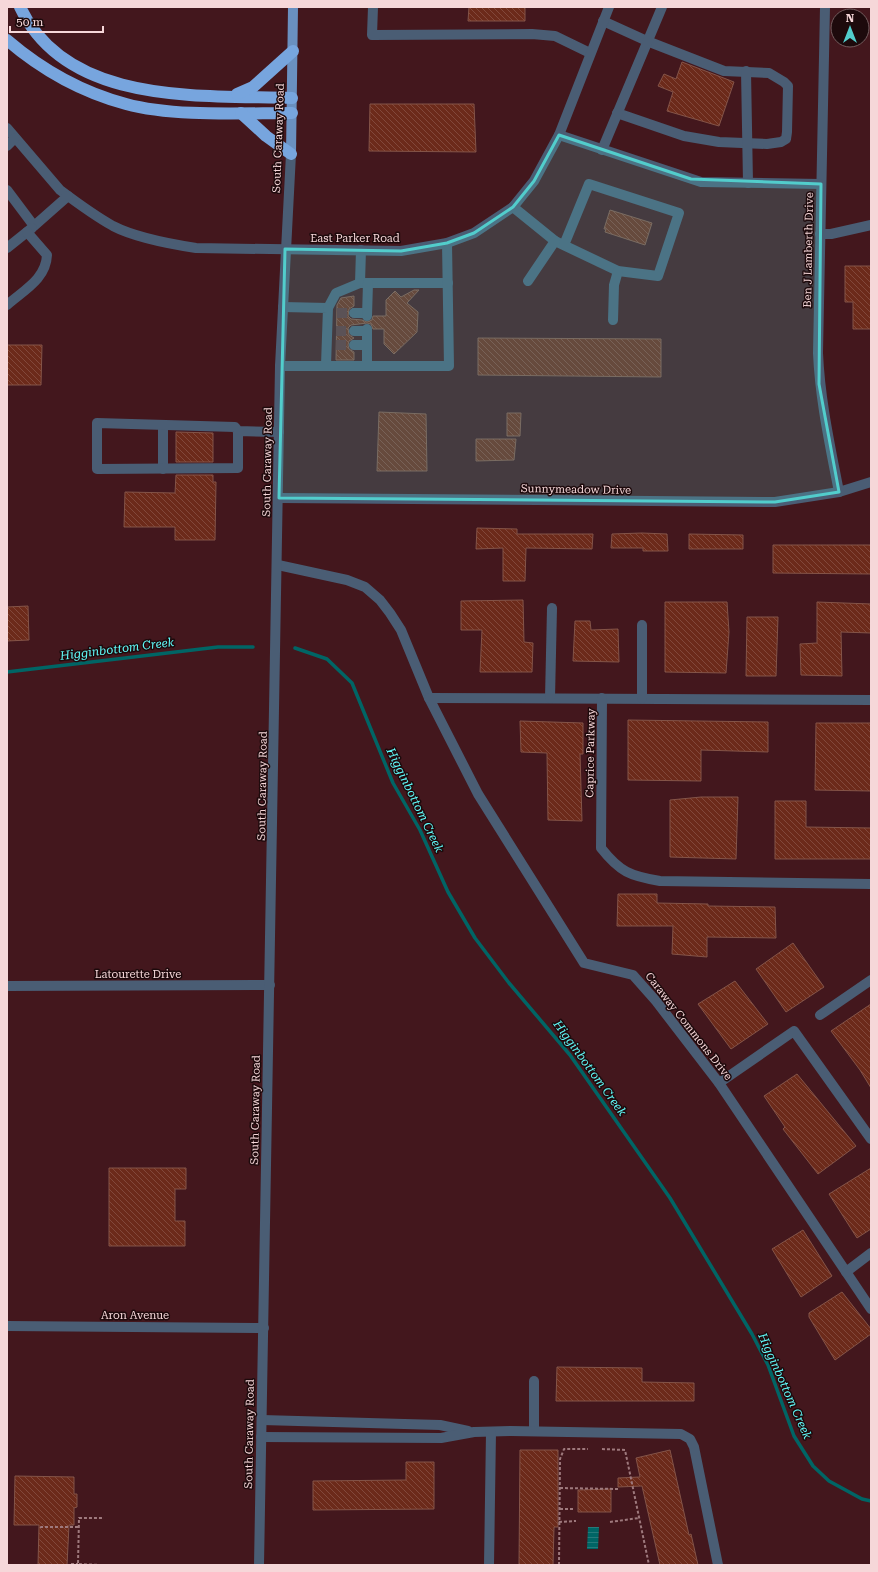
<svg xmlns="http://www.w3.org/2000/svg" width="878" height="1572" font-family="'Roboto Serif',serif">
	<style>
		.water { fill: url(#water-rules) }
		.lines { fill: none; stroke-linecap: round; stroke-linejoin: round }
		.stream { stroke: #006565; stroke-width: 3.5 }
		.building { fill: url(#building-back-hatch); stroke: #845448 }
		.minor-tunnel { stroke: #5e3439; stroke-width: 10; stroke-dasharray: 10 5; stroke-linecap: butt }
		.path { stroke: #9e797d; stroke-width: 2; stroke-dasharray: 3 2; stroke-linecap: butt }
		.minor { stroke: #4a5d74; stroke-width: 10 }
		.major { stroke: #6a90c0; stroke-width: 10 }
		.highway { stroke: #77a5de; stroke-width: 12 }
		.marked { fill: #52cdcc; fill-opacity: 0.2; stroke: #52cdcc; stroke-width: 3; stroke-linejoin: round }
		.labels { text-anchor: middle; stroke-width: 3; stroke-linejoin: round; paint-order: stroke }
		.street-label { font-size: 11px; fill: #f6d7d9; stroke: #1d0a0c }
		.water-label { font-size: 12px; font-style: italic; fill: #61faf9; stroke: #1d0a0c }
	</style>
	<defs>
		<pattern id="water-rules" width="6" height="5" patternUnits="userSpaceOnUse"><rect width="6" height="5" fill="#006565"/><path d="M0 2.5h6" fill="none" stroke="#267a7a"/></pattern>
		<pattern id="building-back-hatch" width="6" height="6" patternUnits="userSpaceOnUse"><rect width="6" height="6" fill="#6c2a1a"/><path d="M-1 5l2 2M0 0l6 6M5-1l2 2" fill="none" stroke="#82483b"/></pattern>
	</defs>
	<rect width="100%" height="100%" fill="#43171d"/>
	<path class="water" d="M588,1527H599L598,1549H587Z"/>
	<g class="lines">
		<g class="stream">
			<path d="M295,648L327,659L352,683L393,783L420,830L448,892L475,938L509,983L570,1055L670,1198L752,1334L768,1365L794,1436L813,1466L829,1481L862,1499L871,1501"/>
			<path d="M7,672L218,647H253"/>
		</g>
	</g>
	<g class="building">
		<path d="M469,7H525V21H468Z"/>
		<path d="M682,62L734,82L719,126L667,111L673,92L658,86L664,74L676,79Z"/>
		<path d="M370,104H474L476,152L369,151Z"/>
		<path d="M610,210L652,223L645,245L605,232L606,229H604Z"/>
		<path d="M845,266H871V329H853V302H845Z"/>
		<path d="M414,290H419L407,303L418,312L417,332L394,354L384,344V329H373L371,324L367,323L351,325L348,328L349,335L354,338L349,341L348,345L349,349L354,352V360H336L337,305L341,298L354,296V306L349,309L348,316L351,319L362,320L367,322L372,320L373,316H386V300L395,291L401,297Z"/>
		<path d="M478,338L661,339V377L478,375Z"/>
		<path d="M7,345H42L41,385H7Z"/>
		<path d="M379,412L426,414L427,471H377Z"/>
		<path d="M507,413H521L520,436H507Z"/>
		<path d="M176,432L213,433V462H176Z"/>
		<path d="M476,439H516L514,460L476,461Z"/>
		<path d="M176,475H213V482H216L215,540H175V527H124L125,492L175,493Z"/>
		<path d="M477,528L517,529V534H593L592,549L526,548L525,581H503V548L476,549Z"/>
		<path d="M642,533L667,534L668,551H643V548H611L612,534Z"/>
		<path d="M689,534L743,535V549H689Z"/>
		<path d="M773,545H871V574L773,573Z"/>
		<path d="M523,600L524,642L533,643L532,672H480L482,630H461V601Z"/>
		<path d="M665,602H727L729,632L726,673L665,672Z"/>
		<path d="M817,602L871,604V633L841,632L842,676L801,675L800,644L817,643Z"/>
		<path d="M28,606L29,640L7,641V607Z"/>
		<path d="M747,617H778L776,676H746Z"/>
		<path d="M575,621H590L591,630L618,629L619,662L573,661Z"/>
		<path d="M628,720L768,722V752L701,750V781L628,780Z"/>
		<path d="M520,721L583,723V754H580L582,821L548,820L547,753L521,752Z"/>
		<path d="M816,723H871V791L815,790Z"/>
		<path d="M701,797H738L736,859L670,857V800Z"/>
		<path d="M775,801H806V827L871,828V859H775Z"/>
		<path d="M618,894H657V903L708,904V906L775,907L776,938L707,937V957L672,954L673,926H617Z"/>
		<path d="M793,943L824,987L786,1012L756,969Z"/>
		<path d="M735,981L768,1024L731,1049L698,1004Z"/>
		<path d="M871,1004V1088L860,1070L831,1031Z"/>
		<path d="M797,1074L856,1146L818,1174L783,1129L785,1127L764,1096Z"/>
		<path d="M109,1168H186V1189H175V1221H185V1246H109Z"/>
		<path d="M871,1168V1229L857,1238L829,1194Z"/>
		<path d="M803,1230L832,1276L801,1297L772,1249Z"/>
		<path d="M842,1292L871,1329V1334L835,1360L809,1317V1313Z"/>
		<path d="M557,1367L642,1368V1382L694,1383V1401H556Z"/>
		<path d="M520,1450H558V1527H554L553,1565H519Z"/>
		<path d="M670,1450L689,1535L691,1534L698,1565H660L642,1486L618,1487V1478L640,1477L636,1458Z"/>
		<path d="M406,1462H434V1509L313,1510V1481L406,1480Z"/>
		<path d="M15,1476L74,1477V1494H77V1507L74,1508V1525H69L67,1565H38L39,1525H14Z"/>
		<path d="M611,1489V1512H578V1490Z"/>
	</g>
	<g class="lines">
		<g class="minor-tunnel">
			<path d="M337,313H354"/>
			<path d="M336,331H354"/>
			<path d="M336,345H354"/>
		</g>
		<g class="path">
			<path d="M602,1449L625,1450L649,1565"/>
			<path d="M560,1488L618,1489"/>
			<path d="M560,1509H575"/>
			<path d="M559,1522L576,1521"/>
			<path d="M610,1522L639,1518"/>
			<path d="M41,1528V1527H79"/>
			<path d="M71,1564H78"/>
			<path d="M102,1565L78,1564L79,1518H104"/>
			<path d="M559,1565L560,1459L564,1449H588"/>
		</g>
		<g class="minor">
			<path d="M373,7L372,35L532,34L555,36L590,53"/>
			<path d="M825,7L818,353C820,400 830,445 839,492"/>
			<path d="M603,21L647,41L724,71L769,73L784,82L788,86L787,132L786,139L781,142L767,144L719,142L684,136L617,113"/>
			<path d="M746,71L748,183"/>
			<path d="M7,128L60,190C76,202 95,216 113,226C136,238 170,244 196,248L401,251L447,243L474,233L513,207L534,181L559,135L609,7"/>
			<path d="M559,135L701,182L821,184"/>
			<path d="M7,146L15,138"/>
			<path d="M602,150L662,7"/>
			<path d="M7,190L34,226L68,196"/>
			<path d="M513,207L555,241L618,271L658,276L679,213L589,184L564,245"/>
			<path d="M820,234H831L871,225"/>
			<path d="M7,248L32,228"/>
			<path d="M528,281L555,241"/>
			<path d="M360,283L361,250"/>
			<path d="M7,305C24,290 46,279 47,255L27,232"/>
			<path d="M283,307L328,308L326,365"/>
			<path d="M328,308L336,293L360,283H448"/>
			<path d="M354,313H367"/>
			<path d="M367,316L368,283"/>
			<path d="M613,320L614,285L618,271"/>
			<path d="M354,331H367"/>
			<path d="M354,345H367"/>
			<path d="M367,365V329"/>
			<path d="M280,366H449L447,243"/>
			<path d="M163,426V469"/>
			<path d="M238,431L235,427L97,423V469L238,468V431L279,432"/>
			<path d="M279,498L775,502L839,492L871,482"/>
			<path d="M278,565L347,580L365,587L380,600L390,613L401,630L429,698L478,794L584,963L633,975L656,1001L719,1083L871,1309"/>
			<path d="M429,698L871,700"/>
			<path d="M550,698L552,608"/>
			<path d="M602,698L601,848C620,872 630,876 660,881L871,884"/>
			<path d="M642,698V625"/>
			<path d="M7,986L270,985"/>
			<path d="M820,1015L871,980"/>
			<path d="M719,1083L794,1031L871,1139"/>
			<path d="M846,1272L871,1253"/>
			<path d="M7,1326L264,1328"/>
			<path d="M262,1420L440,1425L468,1431"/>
			<path d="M534,1431V1381"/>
			<path d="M261,1437L441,1438L474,1432L511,1431L681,1434L690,1439L694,1447L718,1565"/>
			<path d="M259,1565L280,366L291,154"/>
			<path d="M489,1565L491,1432"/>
		</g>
		<path class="major" d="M291,154L293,7"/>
		<g class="highway">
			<path d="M20,7C67,106 200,95 292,98"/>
			<path d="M7,40C42,70 81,92 126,104C173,117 242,113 292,113"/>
			<path d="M237,94L253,87L293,51"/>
			<path d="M241,113L266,136L291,154"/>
		</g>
	</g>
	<path class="marked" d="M559,135L691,179L821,184L819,384L839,492L775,502L279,498L285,249L401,251L447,243L474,233L513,207L534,181Z"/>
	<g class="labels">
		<g class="street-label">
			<text transform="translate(278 138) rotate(-88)" y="4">South Caraway Road</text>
			<text x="355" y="242">East Parker Road</text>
			<text transform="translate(808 250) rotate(-89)" y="4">Ben J Lamberth Drive</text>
			<text transform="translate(267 462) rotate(-89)" y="4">South Caraway Road</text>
			<text transform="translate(576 489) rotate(1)" y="4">Sunnymeadow Drive</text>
			<text transform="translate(590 753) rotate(-89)" y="4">Caprice Parkway</text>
			<text transform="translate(262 786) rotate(-89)" y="4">South Caraway Road</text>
			<text x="138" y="978">Latourette Drive</text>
			<text transform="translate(689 1026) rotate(52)" y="4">Caraway Commons Drive</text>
			<text transform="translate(255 1110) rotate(-89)" y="4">South Caraway Road</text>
			<text x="135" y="1319">Aron Avenue</text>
			<text transform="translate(249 1434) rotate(-89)" y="4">South Caraway Road</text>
		</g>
		<g class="water-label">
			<text transform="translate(117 649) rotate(-7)" y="4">Higginbottom Creek</text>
			<text transform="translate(415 800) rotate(64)" y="4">Higginbottom Creek</text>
			<text transform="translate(590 1068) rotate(54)" y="4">Higginbottom Creek</text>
			<text transform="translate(785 1386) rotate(66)" y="4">Higginbottom Creek</text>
		</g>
	</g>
	<rect width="878" height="1572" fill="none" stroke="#f6d7d9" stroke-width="16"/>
	<g transform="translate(850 28)"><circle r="19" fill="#1d0a0c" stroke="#745c5e"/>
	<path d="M0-3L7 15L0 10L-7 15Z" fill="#52cdcc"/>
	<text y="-6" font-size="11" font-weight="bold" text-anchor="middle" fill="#f6d7d9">N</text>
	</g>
	<path d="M10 26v6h93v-6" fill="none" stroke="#f6d7d9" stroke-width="2"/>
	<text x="16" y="26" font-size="12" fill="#f6d7d9" stroke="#1d0a0c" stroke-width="3" paint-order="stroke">50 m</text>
</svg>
